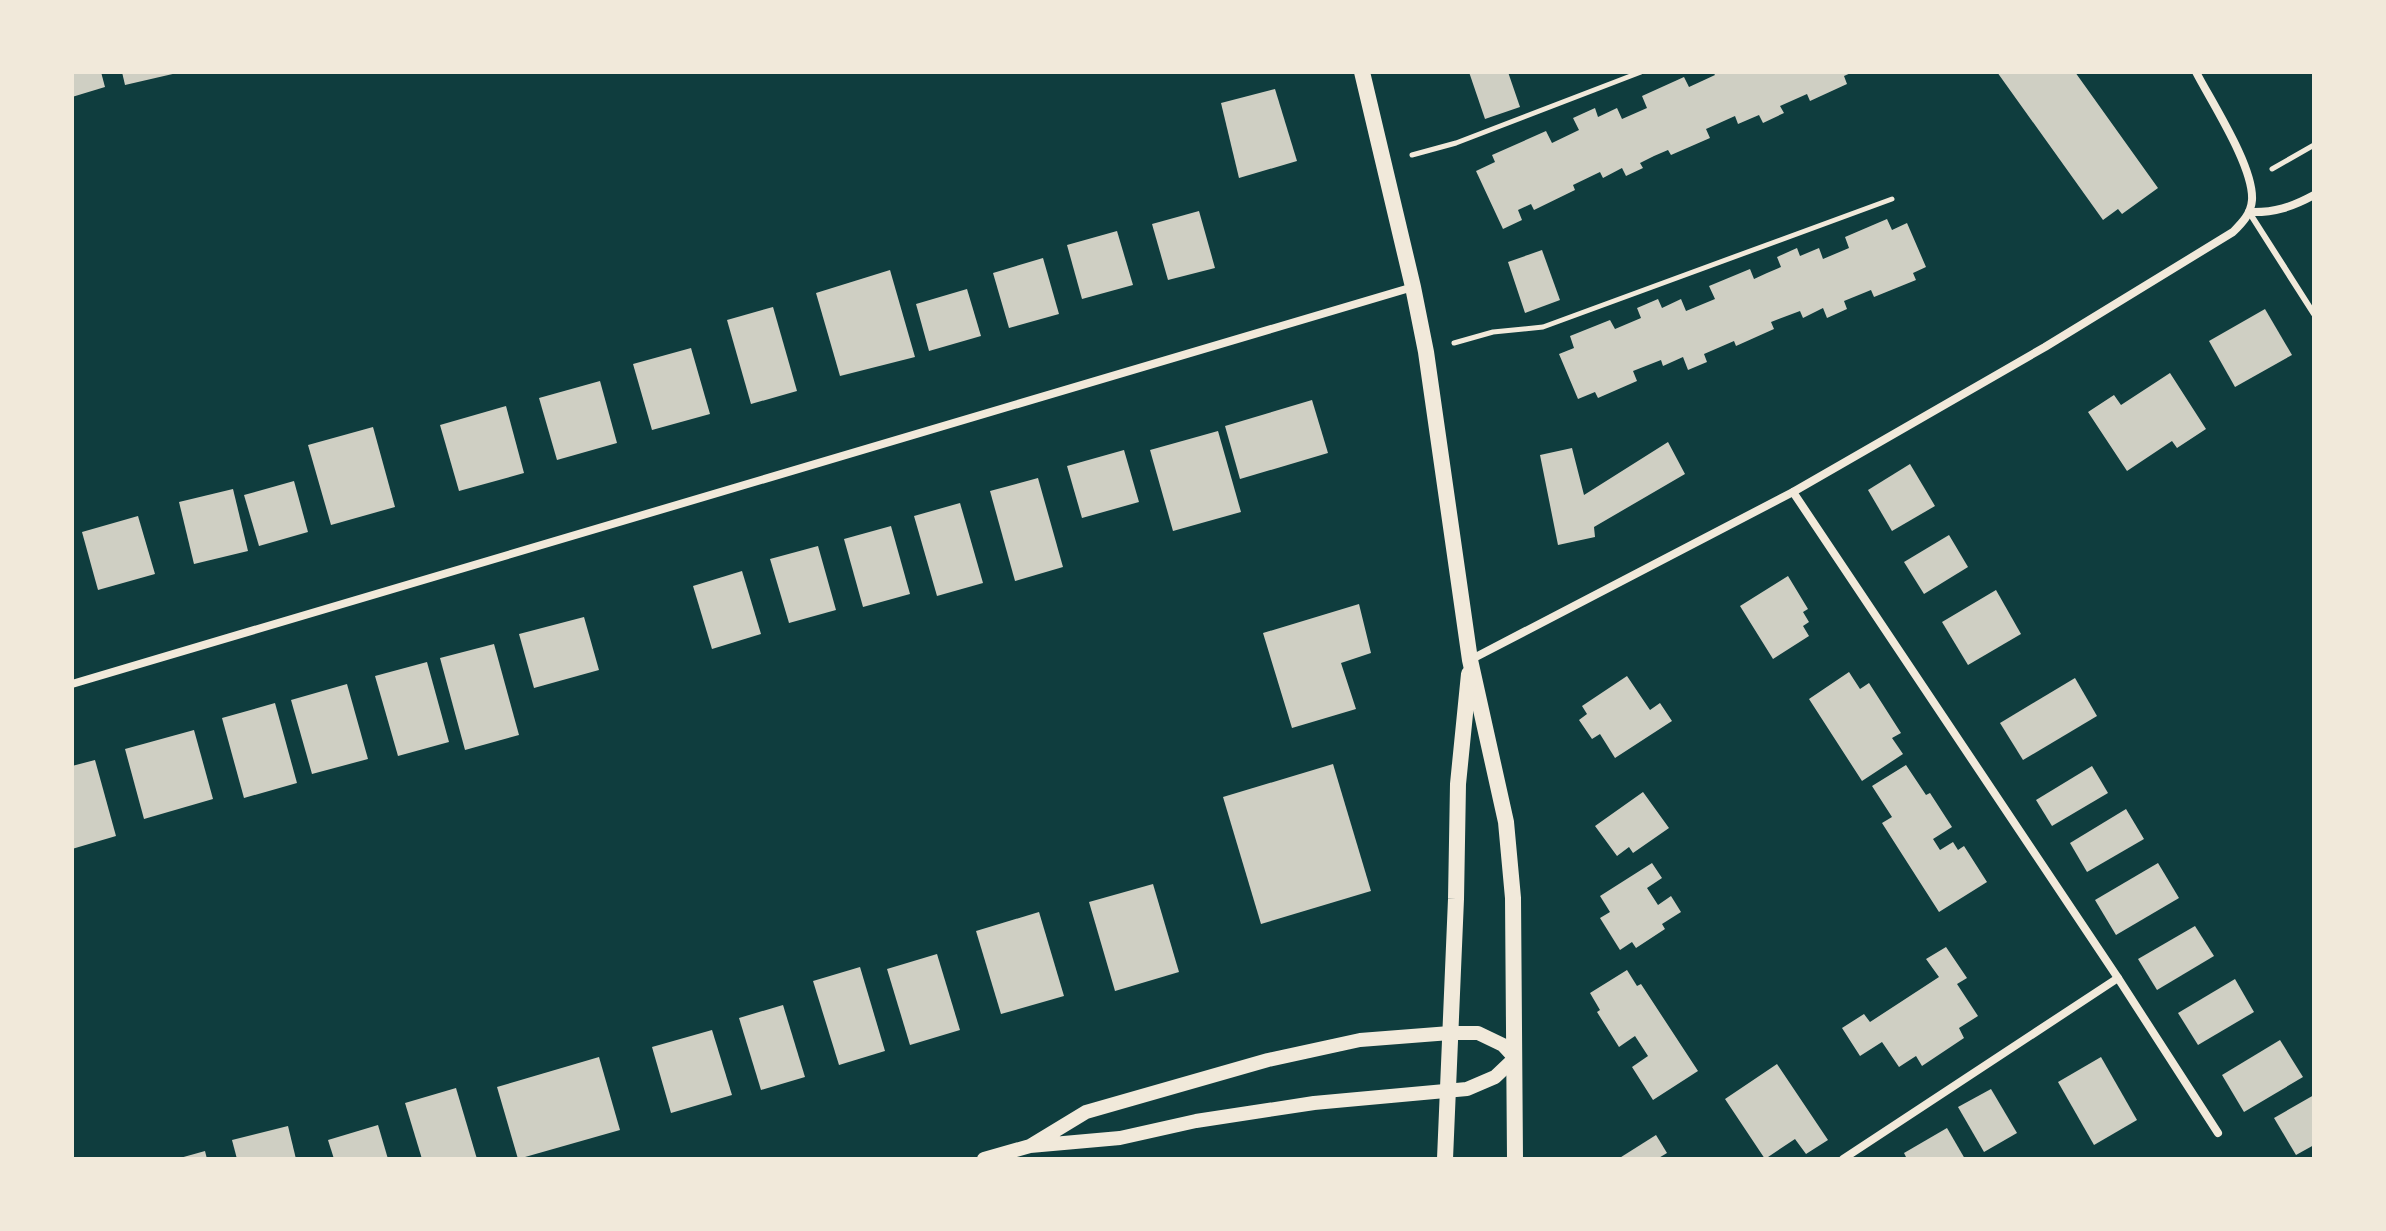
<svg xmlns="http://www.w3.org/2000/svg" width="2386" height="1231" font-family="'PT Serif',serif">
	<style>
		.building { fill: #cfcfc3 }
		.lines { fill: none; stroke-linecap: round; stroke-linejoin: round }
		.path { stroke: #f1e9da; stroke-width: 5 }
		.service { stroke: #f1e9da; stroke-width: 6 }
		.minor { stroke: #f1e9da; stroke-width: 8 }
		.tertiary { stroke: #f1e9da; stroke-width: 14 }
		.secondary { stroke: #f1e9da; stroke-width: 16 }
	</style>
	<rect width="100%" height="100%" fill="#0f3d3e"/>
	<g class="building">
		<path d="M72,72H101L105,87L72,97Z"/>
		<path d="M122,72H176L177,73L125,85Z"/>
		<path d="M1469,72H1508L1520,107L1485,119Z"/>
		<path d="M1713,72H1853L1844,76L1847,84L1810,101L1807,94L1780,106L1784,113L1763,123L1759,115L1738,124L1735,116L1706,129L1710,138L1671,155L1668,150L1654,156L1640,163L1643,168L1626,176L1622,168L1603,178L1600,172L1573,185L1575,190L1534,210L1531,204L1518,210L1522,220L1503,229L1476,171L1495,162L1492,155L1546,131L1552,143L1579,130L1573,118L1595,108L1598,117L1617,108L1622,119L1647,108L1642,96L1684,77L1689,87L1715,75Z"/>
		<path d="M1997,72H2075L2158,188L2122,214L2118,209L2103,220Z"/>
		<path d="M1275,89L1297,161L1239,178L1221,103Z"/>
		<path d="M1199,211L1215,268L1168,280L1152,224Z"/>
		<path d="M1887,219L1892,230L1907,223L1926,267L1913,273L1916,280L1874,297L1871,290L1844,301L1847,309L1827,318L1823,308L1803,318L1800,311L1771,322L1774,329L1736,346L1734,341L1704,354L1707,362L1688,370L1683,357L1663,366L1661,360L1633,371L1637,381L1598,398L1595,392L1578,399L1559,354L1574,348L1570,336L1610,320L1615,329L1641,318L1637,308L1658,299L1662,308L1681,299L1686,311L1715,299L1709,286L1750,269L1754,279L1767,273L1781,267L1777,257L1797,248L1800,256L1819,248L1823,259L1849,248L1845,237Z"/>
		<path d="M1117,231L1133,285L1082,299L1067,245Z"/>
		<path d="M1542,250L1560,300L1525,313L1508,262Z"/>
		<path d="M1043,258L1059,314L1009,328L993,273Z"/>
		<path d="M890,270L915,357L840,376L816,293Z"/>
		<path d="M967,289L981,336L929,351L916,304Z"/>
		<path d="M773,307L797,391L751,404L727,320Z"/>
		<path d="M2265,309L2292,355L2235,387L2209,341Z"/>
		<path d="M691,348L710,414L652,430L633,364Z"/>
		<path d="M2170,373L2206,429L2177,448L2172,441L2127,471L2088,412L2114,395L2121,405Z"/>
		<path d="M600,381L617,443L557,460L539,398Z"/>
		<path d="M1312,400L1328,453L1240,479L1225,426Z"/>
		<path d="M506,406L524,473L459,491L440,425Z"/>
		<path d="M373,427L395,507L331,525L308,445Z"/>
		<path d="M1218,431L1241,512L1173,531L1150,450Z"/>
		<path d="M1668,442L1685,474L1594,527L1595,537L1558,545L1540,455L1572,448L1584,495Z"/>
		<path d="M1124,450L1139,502L1082,518L1067,466Z"/>
		<path d="M1910,464L1935,506L1892,531L1868,490Z"/>
		<path d="M1038,478L1063,567L1015,581L990,491Z"/>
		<path d="M294,481L308,532L259,546L244,495Z"/>
		<path d="M233,489L248,551L194,564L179,502Z"/>
		<path d="M960,503L983,583L937,596L914,516Z"/>
		<path d="M138,516L155,574L98,590L82,532Z"/>
		<path d="M891,526L910,594L863,607L844,539Z"/>
		<path d="M1949,535L1968,567L1924,594L1904,562Z"/>
		<path d="M818,546L836,610L789,623L770,559Z"/>
		<path d="M742,571L761,634L712,649L693,586Z"/>
		<path d="M1788,576L1808,609L1803,612L1809,622L1803,626L1809,636L1773,659L1740,606Z"/>
		<path d="M1996,590L2021,634L1968,665L1942,622Z"/>
		<path d="M1359,604L1371,653L1341,663L1356,709L1292,728L1263,633Z"/>
		<path d="M584,617L599,670L534,688L519,634Z"/>
		<path d="M494,644L519,735L465,750L440,658Z"/>
		<path d="M427,662L449,742L398,756L375,676Z"/>
		<path d="M1849,672L1860,689L1869,683L1901,733L1892,738L1903,754L1862,781L1809,699Z"/>
		<path d="M1627,676L1650,710L1660,703L1672,721L1615,758L1600,734L1592,739L1579,720L1587,714L1582,706Z"/>
		<path d="M2075,678L2097,716L2023,760L2000,723Z"/>
		<path d="M347,684L368,759L312,774L291,700Z"/>
		<path d="M275,703L297,783L244,798L222,718Z"/>
		<path d="M194,730L213,799L144,819L125,749Z"/>
		<path d="M95,760L116,836L72,849V766Z"/>
		<path d="M1333,764L1371,891L1261,924L1223,797Z"/>
		<path d="M1906,765L1926,795L1930,793L1952,827L1933,839L1940,850L1953,842L1958,850L1964,846L1987,882L1939,912L1882,823L1892,817L1872,786Z"/>
		<path d="M2092,766L2108,793L2052,826L2036,800Z"/>
		<path d="M1643,792L1669,828L1633,853L1629,847L1617,856L1595,826Z"/>
		<path d="M2126,809L2144,839L2087,872L2070,843Z"/>
		<path d="M1652,863L1662,878L1647,888L1658,905L1671,896L1681,912L1662,924L1665,929L1636,948L1632,942L1620,950L1600,918L1610,912L1600,896Z"/>
		<path d="M2158,863L2179,898L2116,935L2095,900Z"/>
		<path d="M1153,884L1179,972L1115,991L1089,902Z"/>
		<path d="M1039,912L1064,996L1001,1014L976,931Z"/>
		<path d="M2195,926L2214,956L2157,990L2138,959Z"/>
		<path d="M1946,947L1967,978L1957,984L1978,1016L1959,1028L1964,1038L1922,1066L1916,1056L1899,1067L1882,1042L1860,1056L1842,1028L1864,1014L1870,1022L1939,977L1926,959Z"/>
		<path d="M937,954L960,1030L910,1045L887,969Z"/>
		<path d="M860,967L885,1051L839,1065L813,981Z"/>
		<path d="M1627,970L1637,986L1641,984L1698,1071L1653,1100L1632,1067L1648,1056L1635,1036L1619,1047L1597,1012L1600,1010L1590,993Z"/>
		<path d="M2235,979L2254,1012L2198,1045L2178,1013Z"/>
		<path d="M783,1005L805,1077L761,1090L739,1018Z"/>
		<path d="M712,1030L732,1095L671,1113L652,1047Z"/>
		<path d="M2280,1040L2303,1077L2244,1112L2222,1075Z"/>
		<path d="M599,1057L620,1130L518,1159L497,1087Z"/>
		<path d="M2101,1057L2137,1120L2094,1145L2058,1082Z"/>
		<path d="M1777,1064L1828,1140L1806,1154L1795,1139L1765,1159L1725,1099Z"/>
		<path d="M456,1088L477,1159H422L405,1103Z"/>
		<path d="M1991,1089L2017,1133L1984,1152L1958,1107Z"/>
		<path d="M2314,1095V1145L2296,1155L2274,1118Z"/>
		<path d="M378,1125L388,1159H334L328,1140Z"/>
		<path d="M288,1126L296,1159H237L232,1140Z"/>
		<path d="M1947,1128L1965,1159H1907L1904,1153Z"/>
		<path d="M1656,1135L1667,1153L1657,1159H1618Z"/>
		<path d="M205,1151L207,1159H180V1158Z"/>
	</g>
	<g class="lines">
		<g class="path">
			<path d="M1412,155L1456,143L1641,72"/>
			<path d="M2272,169L2314,145"/>
			<path d="M1454,343L1493,332L1543,327L1892,199"/>
		</g>
		<path class="service" d="M2249,212L2314,314"/>
		<g class="minor">
			<path d="M2249,212C2274,213 2292,207 2314,195"/>
			<path d="M1793,492L2118,978L2218,1133"/>
			<path d="M1470,660L1793,492L2045,347L2233,232C2242,223 2251,214 2252,200C2254,167 2212,103 2196,72"/>
			<path d="M72,684L1413,287"/>
			<path d="M1843,1159L2118,978"/>
		</g>
		<path class="tertiary" d="M984,1159L1030,1146L1120,1138L1196,1121L1314,1103L1467,1089L1495,1077L1515,1058L1503,1045L1478,1033H1450L1360,1040L1268,1060L1086,1112L1030,1146"/>
		<g class="secondary">
			<path d="M1362,72L1413,287L1426,352L1470,660L1506,822L1513,898L1515,1159"/>
			<path d="M1445,1159L1456,899L1458,784L1469,674"/>
		</g>
	</g>
	<rect width="2386" height="1231" fill="none" stroke="#f1e9da" stroke-width="148"/>
</svg>
